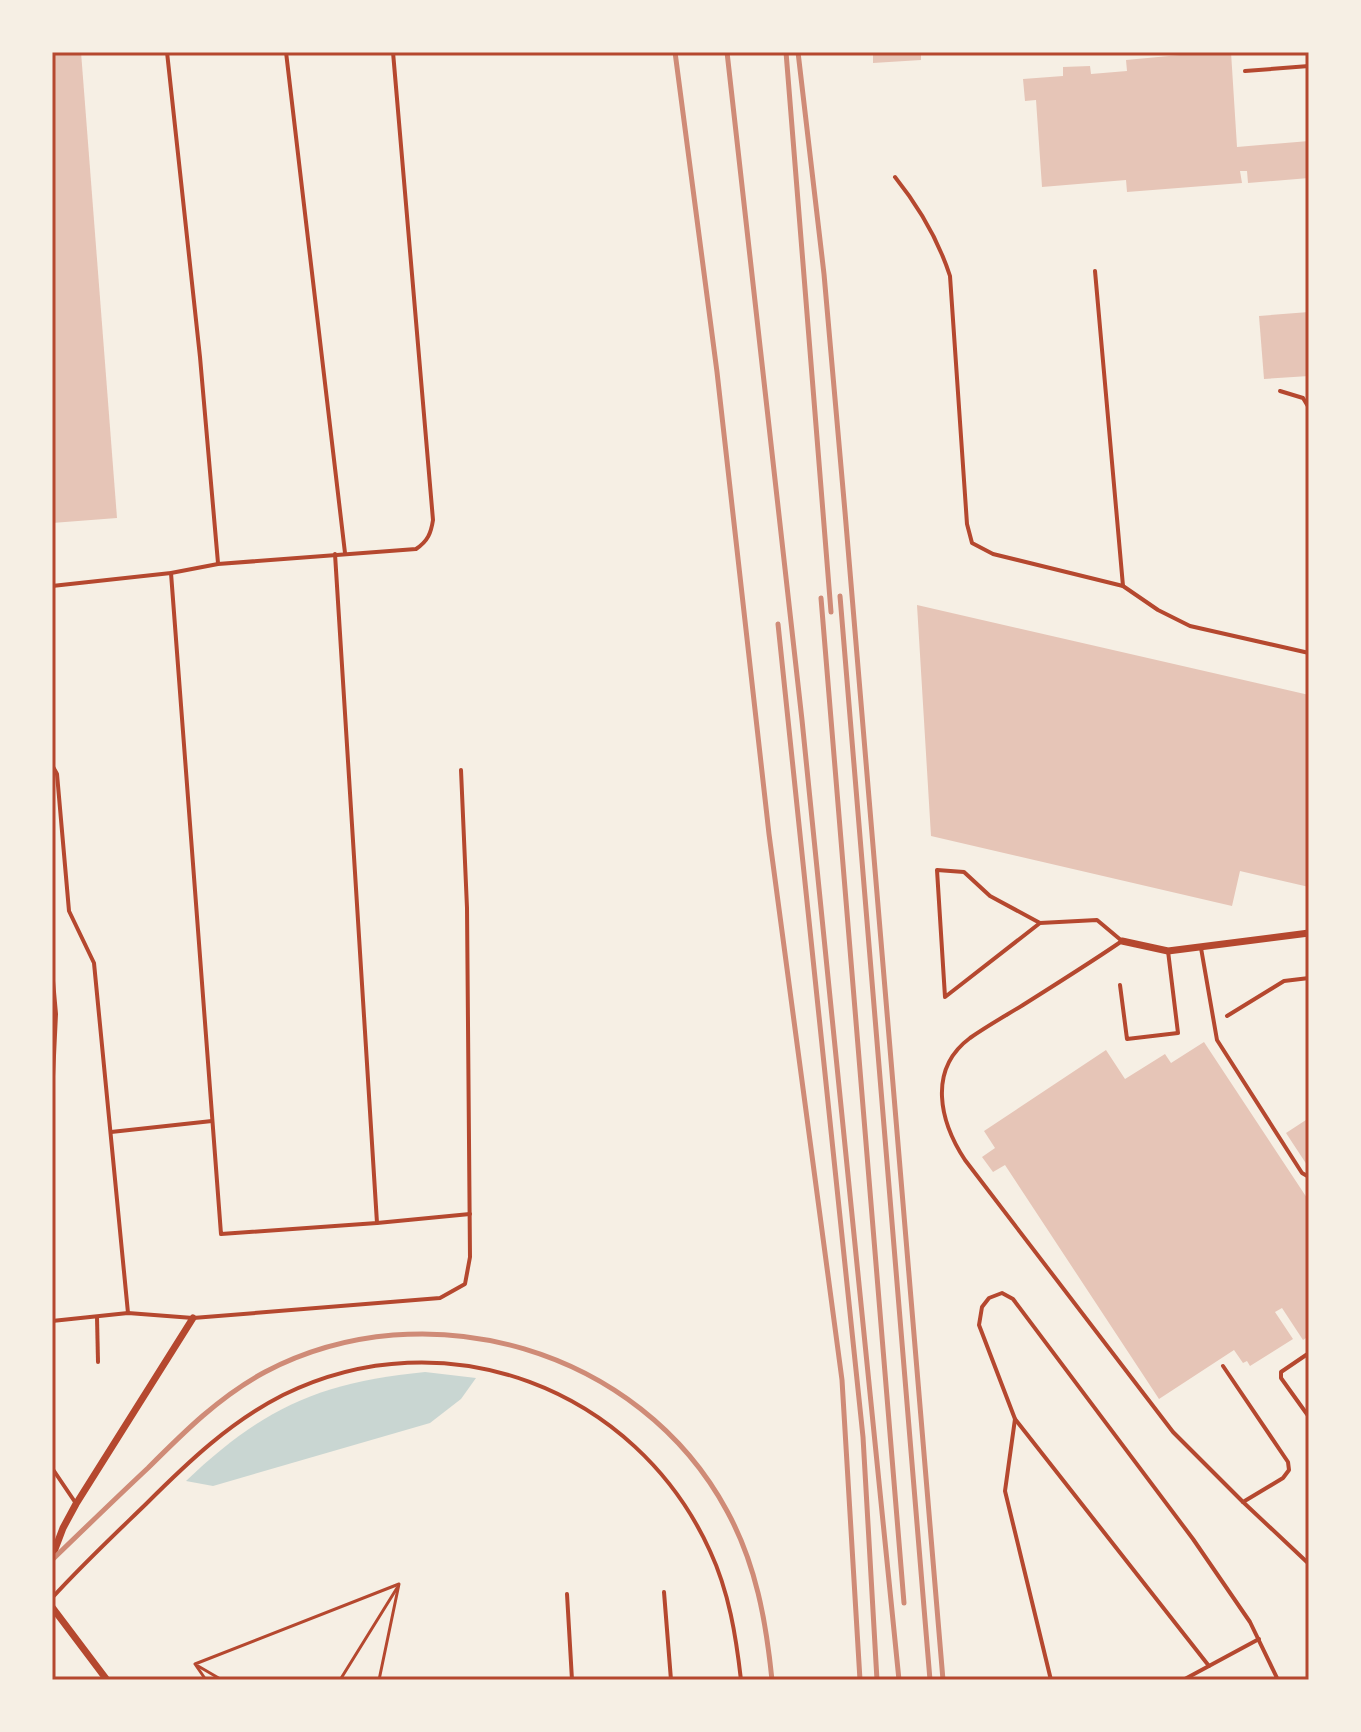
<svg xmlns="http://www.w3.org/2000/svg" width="1361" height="1732" font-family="'IBM Plex Serif',serif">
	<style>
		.water { fill: #c9d6d2 }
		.building { fill: #e6c5b7 }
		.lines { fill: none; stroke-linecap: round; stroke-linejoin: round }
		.path { stroke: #b5482f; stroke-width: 3 }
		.service { stroke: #b5482f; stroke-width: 4 }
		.minor { stroke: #b5482f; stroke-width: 7 }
		.rail { stroke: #cf8b77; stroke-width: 5 }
		.neatline { fill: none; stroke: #b5482f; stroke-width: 3 }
	</style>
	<rect width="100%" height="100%" fill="#f6efe4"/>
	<path class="water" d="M425,1372L476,1378L461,1399L430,1423L213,1486L186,1481C262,1408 321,1382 425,1372Z"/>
	<g class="building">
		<path d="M52,52H81L117,518L52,523Z"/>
		<path d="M873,52H921V60L873,63Z"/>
		<path d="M1212,52H1231L1237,147L1309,141V178L1248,183L1247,171H1240L1242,183L1127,192L1126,180L1042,187L1036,100L1025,101L1023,79L1063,76V67L1090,66L1091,74L1127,71L1126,60Z"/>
		<path d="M1309,312V376L1264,379L1259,316Z"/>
		<path d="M917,605L1309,695V887L1240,871L1232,906L931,836Z"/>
		<path d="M1204,1042L1309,1201V1336L1303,1340L1282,1308L1275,1312L1293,1339L1250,1366L1247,1361L1243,1363L1234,1350L1159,1399L1005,1165L993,1172L982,1157L995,1148L984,1131L1106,1050L1125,1079L1165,1054L1171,1063Z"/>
		<path d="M1309,1118V1168L1286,1133Z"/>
	</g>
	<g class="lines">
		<g class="path">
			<path d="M198,1666L222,1680"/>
			<path d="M206,1680L195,1664L399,1584L379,1680"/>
			<path d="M340,1680L397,1588"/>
		</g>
		<g class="service">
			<path d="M167,52L200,357L218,563"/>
			<path d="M286,52L345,553"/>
			<path d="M1245,71L1309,66"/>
			<path d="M895,177C919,207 938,239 950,276L967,524L972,543L993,554L1123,586L1158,610L1190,626L1309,653"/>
			<path d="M1095,271L1123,586"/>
			<path d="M1280,391L1303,398L1309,408"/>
			<path d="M171,573L221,1234L377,1223L335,554"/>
			<path d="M52,586L171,573L218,564L416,549C428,541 431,533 433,520L393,52"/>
			<path d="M52,765L57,774L69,911L94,963L128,1313"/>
			<path d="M1040,923L990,896L964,872L937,870L945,997L1040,923L1097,920L1122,941C1090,963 1056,984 1023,1005C1005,1016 987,1026 970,1038C927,1070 940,1122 965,1160L1173,1432L1243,1502L1283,1478L1289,1470L1288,1462L1223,1366"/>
			<path d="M1201,948L1217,1040L1302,1173L1309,1177"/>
			<path d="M52,970L56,1014L52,1097"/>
			<path d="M1120,985L1127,1039L1178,1033L1168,951"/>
			<path d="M1227,1016L1284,981L1309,978"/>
			<path d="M111,1132L212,1121"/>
			<path d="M377,1223L470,1214"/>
			<path d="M97,1317L98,1362"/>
			<path d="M52,1321L128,1313L193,1318L440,1298L465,1284L470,1257L467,908L461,770"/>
			<path d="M1309,1353L1281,1372V1378L1309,1417"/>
			<path d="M1015,1419L1209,1666"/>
			<path d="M52,1468L75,1502"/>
			<path d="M1243,1502L1309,1564"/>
			<path d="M664,1592L671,1680"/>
			<path d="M567,1594L572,1680"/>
			<path d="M52,1598C82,1565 114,1535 146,1504C188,1462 230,1422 283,1395C445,1315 636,1388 710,1551C729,1592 736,1636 741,1680"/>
			<path d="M1051,1680L1005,1491L1015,1419L979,1325L982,1307L989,1298L1002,1293L1013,1299L1193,1539L1250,1622L1278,1680"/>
			<path d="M1183,1680L1259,1639"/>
		</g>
		<g class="minor">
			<path d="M1122,941L1168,951L1309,933"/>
			<path d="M52,1557L63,1528L76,1504L193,1318"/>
			<path d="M52,1607L107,1680"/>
		</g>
		<g class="rail">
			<path d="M675,52L717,372L769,834L842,1380L860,1680"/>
			<path d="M727,52L802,720L899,1680"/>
			<path d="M786,52L831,612"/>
			<path d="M798,52L824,274L845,512L943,1680"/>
			<path d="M840,596L930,1680"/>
			<path d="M821,598L904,1603"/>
			<path d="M778,624L863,1437L877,1680"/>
			<path d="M52,1560C84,1529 116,1498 148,1468C184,1432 220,1396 265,1372C427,1287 640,1349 727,1511C756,1564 766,1621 772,1680"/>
		</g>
	</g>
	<rect width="1361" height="1732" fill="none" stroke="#f6efe4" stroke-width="108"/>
	<rect x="54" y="54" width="1253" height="1624" class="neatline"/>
</svg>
